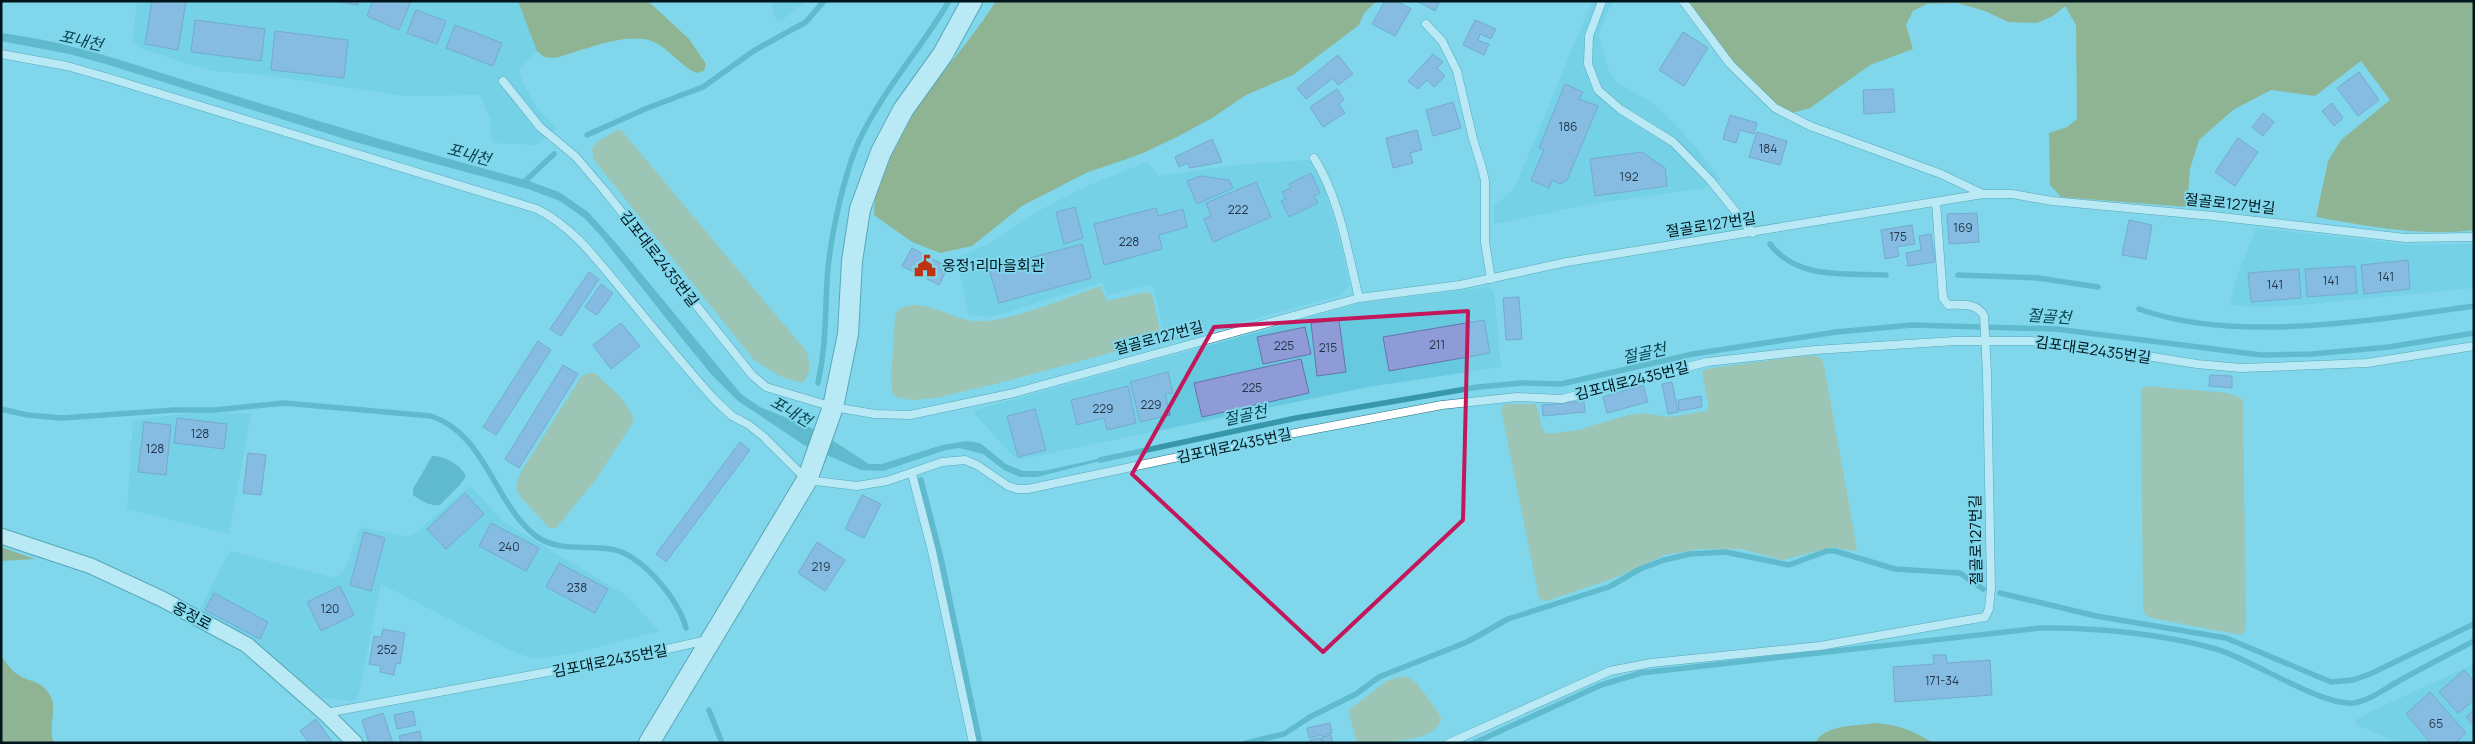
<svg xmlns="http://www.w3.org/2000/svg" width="2475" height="744" font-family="Manrope,'Noto Sans KR',sans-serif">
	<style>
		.built { fill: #67c9e0 }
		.green { fill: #bfaf74 }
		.forest { fill: #a38b2c }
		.water { fill: #3897ab }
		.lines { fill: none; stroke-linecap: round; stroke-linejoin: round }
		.stream { stroke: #3897ab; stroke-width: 5.5 }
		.building { fill: #8e9bd6; stroke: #6773ab }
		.service-casing { stroke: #296d7b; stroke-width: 9 }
		.minor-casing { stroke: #296d7b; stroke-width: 17 }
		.tertiary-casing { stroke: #296d7b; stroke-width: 22 }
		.service { stroke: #fff; stroke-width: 8 }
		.minor { stroke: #fff; stroke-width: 15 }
		.tertiary { stroke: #fff; stroke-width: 20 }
		.marked { fill: none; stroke: #c2185b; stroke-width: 4; stroke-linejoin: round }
		.labels { text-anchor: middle; stroke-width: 4; stroke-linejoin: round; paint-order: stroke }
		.number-label { font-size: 12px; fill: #24364a }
		.street-label { font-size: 15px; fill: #00151b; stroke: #80d7eb }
		.poi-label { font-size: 15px; fill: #00151b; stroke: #80d7eb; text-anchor: start }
		.water-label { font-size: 16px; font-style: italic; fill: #0c4450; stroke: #80d7eb }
	</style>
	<rect width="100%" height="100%" fill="#80d7eb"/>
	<g class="built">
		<path d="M137,1H518L537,51L519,70L524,85L537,107L557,129L536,145L492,143L490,118L480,95L405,96L265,75L214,71L184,63L142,49L132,42Z"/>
		<path d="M771,1H806L781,21H777L774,16Z"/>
		<path d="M1592,1H1613L1601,27L1599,36L1609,71L1618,83L1651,102L1665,114L1691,141L1721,180L1705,188L1591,204L1494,224V205L1508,195L1516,185Z"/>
		<path d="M1310,160L1325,188L1345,263L1349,286L1341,295L1166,343L1154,289L1149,285L1108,295L1102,282L1002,314L986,317L969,315L956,258L986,245L1042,209L1089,185L1147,162L1159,176L1235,165Z"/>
		<path d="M2256,228L2411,245L2474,244V288L2301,305L2260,307L2230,305L2238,274Z"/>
		<path d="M1489,287L1494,292L1501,367L1368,387L1022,459L1016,458L1009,452L974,413L976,410L1362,303Z"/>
		<path d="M193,413H251L229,534L127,509L133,420Z"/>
		<path d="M470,486L505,523L627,596L659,631L579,652L534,659L512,651L381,584L359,693L356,700L351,701L321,698L256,642L199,611L230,551L335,578L346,568L360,527L404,536L413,535Z"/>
		<path d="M2474,664V743H2398L2357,725L2356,720L2374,710Z"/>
	</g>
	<g class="green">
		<path d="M617,130L622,131L806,351C811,362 811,375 802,383L779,376L754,360L594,160L592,148L597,142Z"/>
		<path d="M1100,286L1107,301L1146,292L1152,294L1161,336L1158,340L1003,382L936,398L912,400L898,398L892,392L891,380L895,314C914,291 949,319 974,321C1005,324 1069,297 1100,286Z"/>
		<path d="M1803,356H1815L1822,359L1824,366L1857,548L1853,551L1833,547L1782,560L1742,549H1698L1665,555L1612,579L1549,600L1543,601L1539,598L1501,409L1504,404H1536L1543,430L1547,434L1578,430L1628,415L1643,413L1670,417L1706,411L1709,407L1702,372L1705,369Z"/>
		<path d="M588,373H595C608,386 630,402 634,421L594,482L556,528H549L519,495L516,487L519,475L581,377Z"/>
		<path d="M2147,386L2227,393L2241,398L2243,403L2246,622L2245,631L2241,635L2151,618L2145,615L2143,608L2141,396L2142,389Z"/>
		<path d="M1405,676L1417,683L1441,717C1442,743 1375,743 1357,743L1349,714L1350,709L1388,680Z"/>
	</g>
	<g class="forest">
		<path d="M518,1H648L689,39L706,64L704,71L696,73C681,66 671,51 656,43C632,29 581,51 555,58L544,57L537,51Z"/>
		<path d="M996,1H1377L1364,13L1359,25L1293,75L1246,95L1212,118L1177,137L1141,154L1086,173L1022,206L972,246L940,253L912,242L874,215C877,135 956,65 996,1Z"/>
		<path d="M1687,1H2474V230C2421,237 2368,226 2316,217L2328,161L2341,140L2390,100L2361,61L2315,96L2271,90L2233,110L2199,140L2190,169L2187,207L2061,197L2050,185L2049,133L2067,127L2077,119L2076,25L2065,6L2053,16L2037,23L2008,22L1985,11L1957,3L1927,4L1913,11L1906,25L1913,49L1870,65L1810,108L1792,113L1768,99L1734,64Z"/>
		<path d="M1,547L35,559L1,561Z"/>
		<path d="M1,656C6,662 10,669 17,674C30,683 43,680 51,697C57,711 48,727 54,743H1Z"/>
		<path d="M1876,723C1899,725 1914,731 1933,743H1815C1825,724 1857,726 1876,723Z"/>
	</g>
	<g class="water">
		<path d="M1,33C75,42 143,68 213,89C317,121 421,152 526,180L559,192L588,212L616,243L741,394L760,407L818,431L869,464H882L942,445L967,441L980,443L1006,464L1023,471H1043L1107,457L1108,459L1037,477H1020L1004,470L983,454L959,448L946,450L883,471L861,470L804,445L738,401L711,374L680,336L601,236L584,218L560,201L528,189L348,140L109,65L69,54L1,41Z"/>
		<path d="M432,456C444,456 460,464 466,476L460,485L440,505C431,507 420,500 413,495V489Z"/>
	</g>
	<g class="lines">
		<g class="stream">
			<path d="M587,135L645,109L703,87L755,50L806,22L824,1"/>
			<path d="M523,183L554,154"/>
			<path d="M1770,244C1797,280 1845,273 1886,275"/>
			<path d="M1958,275L2038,278L2098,287"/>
			<path d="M2139,309C2236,344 2374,320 2474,306"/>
			<path d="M818,383C826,346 825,318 827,281C829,244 843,176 859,141C882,91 921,49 949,1"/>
			<path d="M1,409L27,415L62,418L174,410H215L284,403L431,416C486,434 494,504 536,536C557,552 586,545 610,549C641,553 678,599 686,628"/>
			<path d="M801,432L808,415"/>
			<path d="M1100,460L1296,418L1478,387L1522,383L1561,384L1693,354L1836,332L1912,325L2056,329L2261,355L2312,354L2389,347L2474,333"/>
			<path d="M921,480L941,558L980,743"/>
			<path d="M2000,593L2096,616L2226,638L2331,682L2353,680L2370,674L2474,624"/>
			<path d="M709,710L722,743"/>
			<path d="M1246,743L1284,734L1310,717L1356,694L1379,677L1467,642L1508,619L1609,587L1640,569L1664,560L1690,554L1725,552L1789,565L1827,551H1835L1895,569L1960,573L1983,589"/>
			<path d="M1474,743L1601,685L1641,673L2040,628C2094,627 2163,634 2216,649C2251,659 2321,706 2353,703C2369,701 2383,690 2397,682C2422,668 2448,655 2474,641"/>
		</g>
	</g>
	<g class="building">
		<path d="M152,1H186L178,50L145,44Z"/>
		<path d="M334,1H358V5Z"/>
		<path d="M373,1H411L399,30L367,16Z"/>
		<path d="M1385,1H1397L1411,9L1395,36L1372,24Z"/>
		<path d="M1417,1H1440L1435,11Z"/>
		<path d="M416,10L446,21L437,44L407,33Z"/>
		<path d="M195,20L265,29L261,61L191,52Z"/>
		<path d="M1475,20L1496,29L1491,39L1480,34L1478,40L1489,44L1484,55L1463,45Z"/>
		<path d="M455,25L502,43L493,66L446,48Z"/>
		<path d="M275,31L348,40L344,78L271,70Z"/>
		<path d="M1683,32L1708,48L1684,86L1659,70Z"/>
		<path d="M1433,54L1443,62L1437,68L1445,76L1434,87L1427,80L1418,89L1408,81Z"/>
		<path d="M1338,55L1353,74L1338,85L1333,78L1306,99L1297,88Z"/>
		<path d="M2359,72L2379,100L2358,116L2337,88Z"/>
		<path d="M1565,84L1583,92L1579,99L1598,106L1567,180L1560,184L1552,180L1549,188L1531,180L1544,150L1539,148Z"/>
		<path d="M1337,89L1344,100L1339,104L1345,113L1323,127L1310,107Z"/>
		<path d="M1893,89L1895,112L1864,114L1863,90Z"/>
		<path d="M1453,102L1461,128L1433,136L1426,110Z"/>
		<path d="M2332,103L2343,118L2334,126L2322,111Z"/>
		<path d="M2263,113L2274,122L2263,136L2252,127Z"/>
		<path d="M1730,115L1757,123L1754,134L1740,130L1736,143L1723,139Z"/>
		<path d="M1417,130L1422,150L1410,153L1413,163L1393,168L1386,138Z"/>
		<path d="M1757,132L1787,141L1780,165L1749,157Z"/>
		<path d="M2238,138L2258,152L2235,186L2215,172Z"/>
		<path d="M1212,139L1222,162L1190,168L1187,163L1179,167L1175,157Z"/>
		<path d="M1642,152L1665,168L1667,186L1595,196L1590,159Z"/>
		<path d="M1311,173L1320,193L1314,196L1318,203L1289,217L1281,201L1286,199L1282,192L1291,188L1289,184Z"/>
		<path d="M1200,176L1229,180L1233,188L1197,204L1187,181Z"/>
		<path d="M1256,182L1271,217L1213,242L1204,219L1211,216L1206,203Z"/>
		<path d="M1075,207L1083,238L1064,244L1056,212Z"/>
		<path d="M1156,208L1158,216L1183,209L1187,227L1159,235L1162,249L1104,265L1094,224Z"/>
		<path d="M1977,213L1979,242L1949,244L1947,214Z"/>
		<path d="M2129,220L2152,225L2146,259L2122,255Z"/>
		<path d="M1912,225L1915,244L1897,247L1899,256L1885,259L1881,230Z"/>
		<path d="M1931,234L1935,262L1908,266L1906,253L1921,250L1919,236Z"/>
		<path d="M1082,244L1091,278L999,303L989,269Z"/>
		<path d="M912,248L948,267L939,285L902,266Z"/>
		<path d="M2408,260L2410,289L2364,294L2361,265Z"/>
		<path d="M2355,266L2357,293L2307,297L2305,269Z"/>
		<path d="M2299,269L2301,298L2251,302L2248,273Z"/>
		<path d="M589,272L599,279L561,336L550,329Z"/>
		<path d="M601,284L613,293L597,315L585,307Z"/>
		<path d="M1519,297L1522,339L1506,340L1503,298Z"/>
		<path d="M1339,320L1346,372L1317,376L1311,323Z"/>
		<path d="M1484,320L1490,353L1389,371L1383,337Z"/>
		<path d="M621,323L640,346L611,369L593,345Z"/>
		<path d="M1305,327L1311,354L1263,364L1257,337Z"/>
		<path d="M538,341L551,350L496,435L483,427Z"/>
		<path d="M1301,359L1309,393L1202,417L1194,383Z"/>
		<path d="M563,365L578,374L519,468L505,459Z"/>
		<path d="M1168,372L1173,393L1165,394L1170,415L1140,422L1130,382Z"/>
		<path d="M2210,375L2232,376V388L2209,386Z"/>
		<path d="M1672,382L1678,412L1668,414L1662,384Z"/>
		<path d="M1643,385L1648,402L1607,413L1603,397Z"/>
		<path d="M1128,386L1136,423L1107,430L1104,418L1077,425L1071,400Z"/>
		<path d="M1701,396L1702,407L1679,411L1678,400Z"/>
		<path d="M1584,401L1585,412L1543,416L1542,405Z"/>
		<path d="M1035,409L1046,450L1018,457L1007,416Z"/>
		<path d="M177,418L227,424L224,449L174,443Z"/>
		<path d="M144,422L171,425L166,475L138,472Z"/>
		<path d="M740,442L750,450L666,562L656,554Z"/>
		<path d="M248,453L266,455L261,495L243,493Z"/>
		<path d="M465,493L484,514L446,549L427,529Z"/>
		<path d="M862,495L881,504L864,538L845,529Z"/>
		<path d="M491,523L539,548L526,571L479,546Z"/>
		<path d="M364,532L385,538L371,591L350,585Z"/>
		<path d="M817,542L845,560L825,591L798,573Z"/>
		<path d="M559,563L608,589L595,613L546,587Z"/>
		<path d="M340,586L354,615L321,631L307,602Z"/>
		<path d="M214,593L268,622L260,639L205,610Z"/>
		<path d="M383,629L405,633L400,664L396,663L394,675L380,672L381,666L369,664L374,636L381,637Z"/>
		<path d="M1933,655H1946L1947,663L1990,660L1992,695L1895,702L1893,667L1934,664Z"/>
		<path d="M2464,670L2474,681V700L2458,713L2439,692Z"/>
		<path d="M2430,692L2466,733L2455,743H2431L2406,714Z"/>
		<path d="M2474,710V726L2466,717Z"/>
		<path d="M413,711L416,725L397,729L394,715Z"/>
		<path d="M383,713L393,743H369L362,720Z"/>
		<path d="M316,719L333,743H309L300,731Z"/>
		<path d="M1330,723L1332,733L1309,738L1307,728Z"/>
		<path d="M420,731L422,742L429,743H401L399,736Z"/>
		<path d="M1331,735L1333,743H1323L1322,737Z"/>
		<path d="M1321,738L1322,743H1311L1310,740Z"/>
	</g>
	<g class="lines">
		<g class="service-casing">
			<g id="service">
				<path d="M1602,1L1589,36L1588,64L1598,90L1620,109L1673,142L1710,180L1753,233"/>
				<path d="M1683,1L1730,64L1775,108L1810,126L1941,174L1983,194"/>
				<path d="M1426,24L1442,41L1457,71L1473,139L1482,168L1485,181V242L1491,279"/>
				<path d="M1,54L67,66L109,78L537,209C575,228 600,264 627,296C656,331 685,367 716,401L732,416L749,425L764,437L807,480L857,486L887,481L942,462L965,460L977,465L1008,486L1017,489H1028L1258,440L1442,405L1517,397L1562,399L1707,362L1815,350L1955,341H2029L2065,343L2197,364L2241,368L2367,363L2474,346"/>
				<path d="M503,81L540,127L576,157L604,190L752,375L766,387L833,407L875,414L910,415L1014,393L1359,298L1460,285L1567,262L1983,194H2012L2052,201L2213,216L2405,238L2474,237"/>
				<path d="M1314,158C1340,199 1347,250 1359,298"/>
				<path d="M912,474L932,551L973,743"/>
				<path d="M326,713L645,654L707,640"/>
				<path d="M1449,743L1610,671L1651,663L1820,646L1985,617L1989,609L1991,588L1987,373L1984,316C1977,302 1960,305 1948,305L1943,298L1936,202"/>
			</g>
		</g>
		<g class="minor-casing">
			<path id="minor" d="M1,536L91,566L162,599L247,645L325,713L355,743"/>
		</g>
		<g class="tertiary-casing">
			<path id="tertiary" d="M649,743L807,480L833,407L848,334L852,261L860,209L881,152L903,110L943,54L972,1"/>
		</g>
		<use href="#service" class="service"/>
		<use href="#minor" class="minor"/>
		<use href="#tertiary" class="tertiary"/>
	</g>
	<path d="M0 0H2475V744H0ZM1468,311L1463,520L1323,652L1132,474L1214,327Z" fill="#80d7eb" fill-opacity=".55" fill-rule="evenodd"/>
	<path class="marked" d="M1468,311L1463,520L1323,652L1132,474L1214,327Z"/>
	<defs>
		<g id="civic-bare" transform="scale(1.725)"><path d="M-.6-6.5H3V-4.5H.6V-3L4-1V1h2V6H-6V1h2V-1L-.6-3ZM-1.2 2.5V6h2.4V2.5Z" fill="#be3410" stroke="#80d7eb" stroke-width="2.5" paint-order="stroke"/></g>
	</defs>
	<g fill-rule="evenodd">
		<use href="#civic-bare" x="925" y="266"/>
	</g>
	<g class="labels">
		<g class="number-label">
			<text x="1568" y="131">186</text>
			<text x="1768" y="153">184</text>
			<text x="1629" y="181">192</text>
			<text x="1238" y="214">222</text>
			<text x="1963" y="232">169</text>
			<text x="1898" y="241">175</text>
			<text x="1129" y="246">228</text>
			<text x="2386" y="281">141</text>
			<text x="2331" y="285">141</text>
			<text x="2275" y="289">141</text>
			<text x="1437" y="349">211</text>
			<text x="1284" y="350">225</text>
			<text x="1328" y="352">215</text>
			<text x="1252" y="392">225</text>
			<text x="1151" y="409">229</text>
			<text x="1103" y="413">229</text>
			<text x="200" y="438">128</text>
			<text x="155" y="453">128</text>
			<text x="509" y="551">240</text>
			<text x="821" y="571">219</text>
			<text x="577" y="592">238</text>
			<text x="330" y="613">120</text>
			<text x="387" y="654">252</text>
			<text x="1942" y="685">171-34</text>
			<text x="2436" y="728">65</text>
		</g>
		<g class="street-label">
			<text transform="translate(2230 204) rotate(6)" y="5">절골로127번길</text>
			<text transform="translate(1711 225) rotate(-9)" y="5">절골로127번길</text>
			<text transform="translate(659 259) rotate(52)" y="5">김포대로2435번길</text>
			<text transform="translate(1159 338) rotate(-15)" y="5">절골로127번길</text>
			<text transform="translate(2093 350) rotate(8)" y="5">김포대로2435번길</text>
			<text transform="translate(1632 381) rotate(-14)" y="5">김포대로2435번길</text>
			<text transform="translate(1234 446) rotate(-12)" y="5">김포대로2435번길</text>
			<text transform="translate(1976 540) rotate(-91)" y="5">절골로127번길</text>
			<text transform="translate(192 616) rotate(28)" y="5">옹정로</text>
			<text transform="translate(610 661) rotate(-11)" y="5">김포대로2435번길</text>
		</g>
		<g class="poi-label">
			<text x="942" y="271">옹정1리마을회관</text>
		</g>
		<g class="water-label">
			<text transform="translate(81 40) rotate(13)" y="6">포내천</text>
			<text transform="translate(469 154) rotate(15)" y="6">포내천</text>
			<text transform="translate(2049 316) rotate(4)" y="6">절골천</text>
			<text transform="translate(1644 353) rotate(-12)" y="6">절골천</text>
			<text transform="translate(791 411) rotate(30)" y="6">포내천</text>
			<text transform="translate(1245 415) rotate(-12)" y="6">절골천</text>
		</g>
	</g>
	<rect width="2475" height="744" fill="none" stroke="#00151b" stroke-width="5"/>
</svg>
